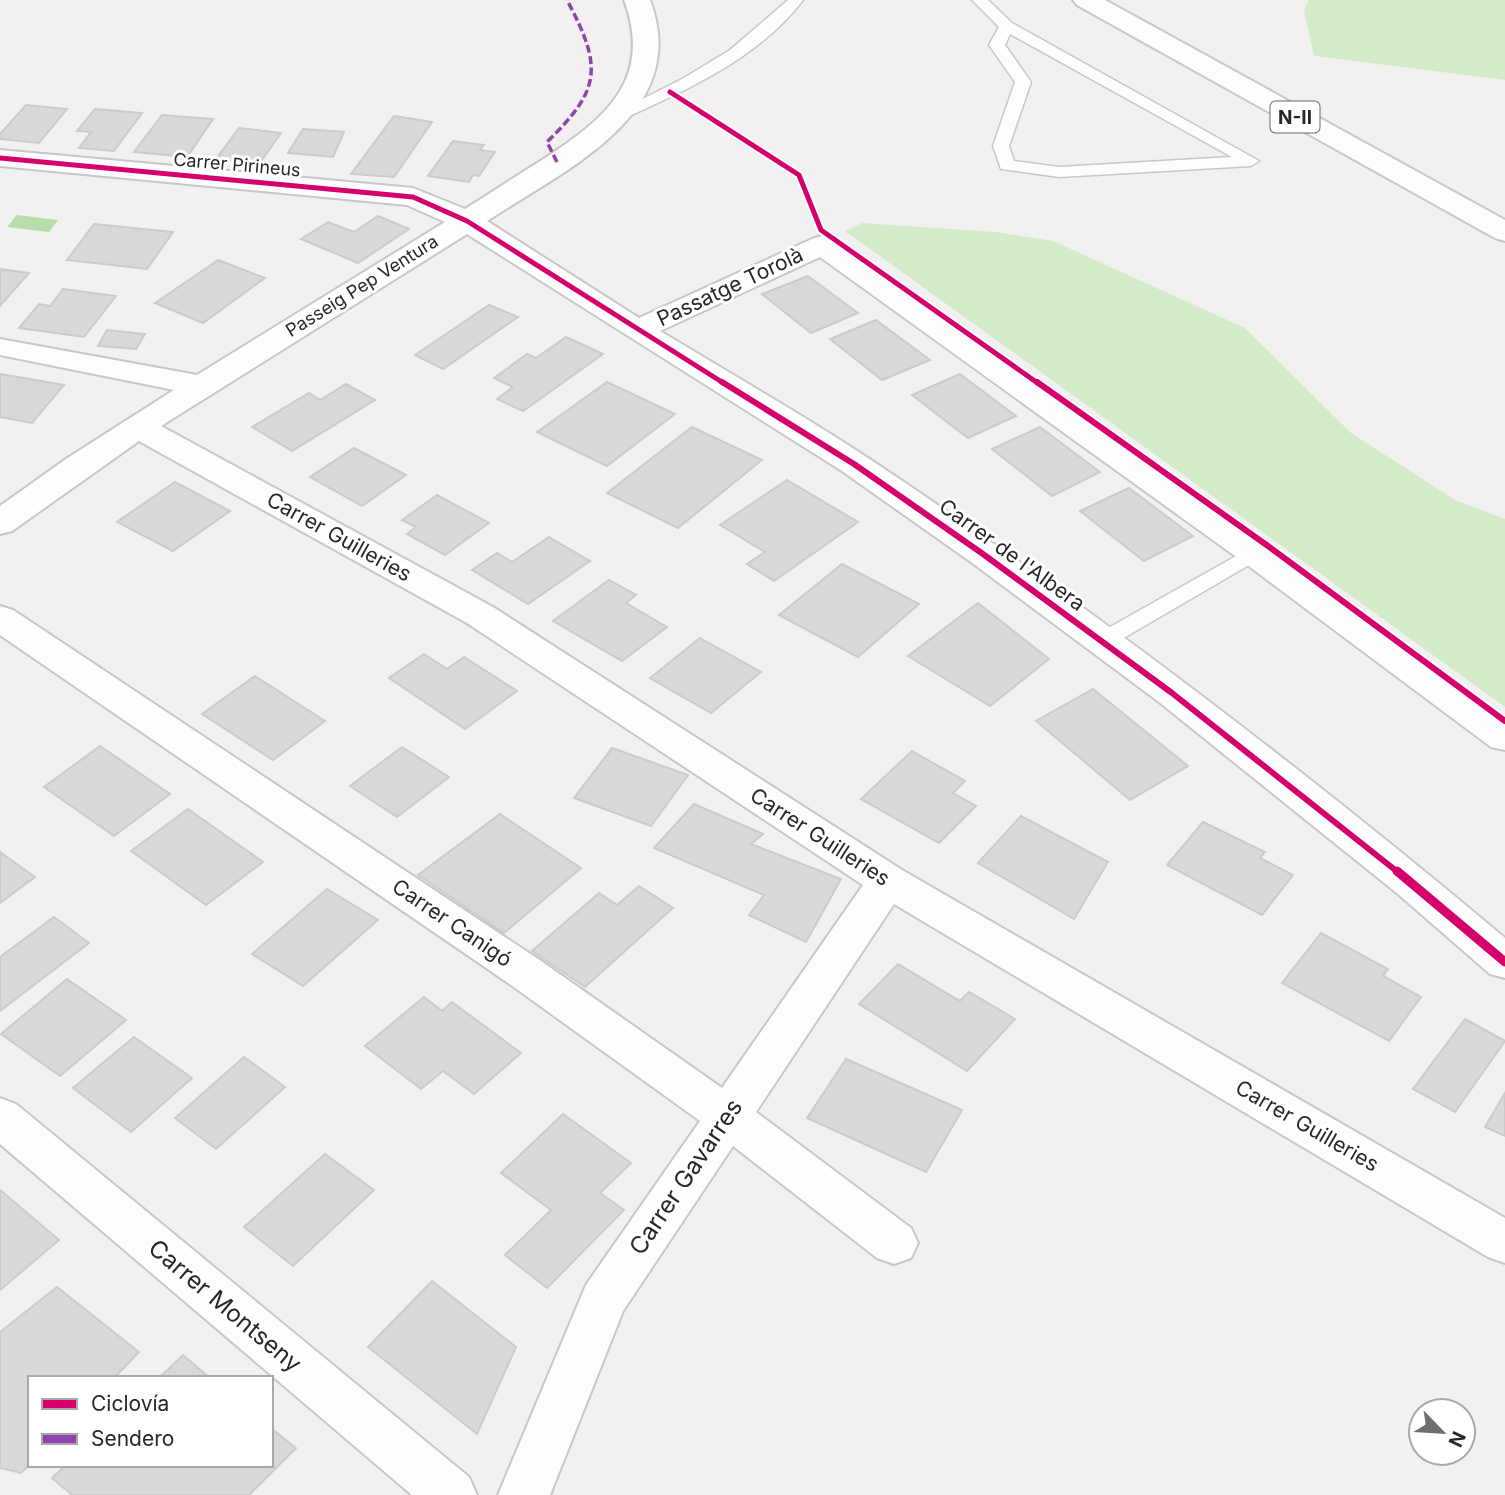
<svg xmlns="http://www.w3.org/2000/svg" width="1505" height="1495" font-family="Inter,sans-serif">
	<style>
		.green { fill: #d4ebca }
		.water { fill: #b8ddaa }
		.building { fill: #dad7d8; stroke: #cccacb; stroke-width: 2 }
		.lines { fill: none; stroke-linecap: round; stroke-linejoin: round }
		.service-casing { stroke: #c8c6c7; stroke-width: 3 }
		.minor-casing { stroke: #c8c6c7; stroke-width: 4 }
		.trunk-casing { stroke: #c8c6c7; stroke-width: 4 }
		.service { fill: #fdfdfd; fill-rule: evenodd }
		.minor { fill: #fdfdfd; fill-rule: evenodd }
		.trunk { fill: #fdfdfd; fill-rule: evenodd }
		.quiet { stroke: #8e44ad; stroke-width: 3.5; stroke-dasharray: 8 3.5; stroke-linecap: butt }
		.cycleway-far2-casing { stroke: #fff; stroke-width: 9 }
		.cycleway-far1-casing { stroke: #fff; stroke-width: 10 }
		.cycleway-casing { stroke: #fff; stroke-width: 13 }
		.cycleway-far2 { stroke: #d6006c; stroke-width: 5 }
		.cycleway-far1 { stroke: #d6006c; stroke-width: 6 }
		.cycleway { stroke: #d6006c; stroke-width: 9 }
		.labels { text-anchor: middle; stroke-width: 6; stroke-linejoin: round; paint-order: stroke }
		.far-street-label { font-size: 18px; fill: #292728; stroke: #fff }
		.shield { fill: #fff; stroke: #696868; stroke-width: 2 }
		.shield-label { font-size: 19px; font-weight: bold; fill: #292728 }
		.street-label { font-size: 21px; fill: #292728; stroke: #fff }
		.near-street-label { font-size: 24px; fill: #292728; stroke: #fff }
	</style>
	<rect width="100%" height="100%" fill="#f3f0f1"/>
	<g class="green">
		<path d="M1309,0H1505V80L1314,56L1304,11Z"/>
		<path d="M862,223L995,232L1053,241L1245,328L1351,433L1457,501L1505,519V707L845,231Z"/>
	</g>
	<path class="water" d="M17,215L58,220L49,232L7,227Z"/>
	<g class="building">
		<path d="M26,105L67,109L39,143L0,139V134Z"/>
		<path d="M95,109L142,113L114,151L79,148L91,132L77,131Z"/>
		<path d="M162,115L213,119L187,157L134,152Z"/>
		<path d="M394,116L432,122L394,177L351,174Z"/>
		<path d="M239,128L281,133L259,164L216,159Z"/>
		<path d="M303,129L344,132L333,157L288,153Z"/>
		<path d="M453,141L484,145L480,150L495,152L479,176L473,175L469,182L428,176Z"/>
		<path d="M378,216L409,229L358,263L301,239L328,222L354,232Z"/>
		<path d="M94,224L173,232L147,269L67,260Z"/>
		<path d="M218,260L265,278L203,323L155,303Z"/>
		<path d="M0,269L29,273L0,306Z"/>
		<path d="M808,276L858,313L811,333L762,294Z"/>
		<path d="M63,289L116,296L84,337L19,328L39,304L50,306Z"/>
		<path d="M489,305L518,317L443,369L415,355Z"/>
		<path d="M876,320L930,360L882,380L830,339Z"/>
		<path d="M107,330L145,334L136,349L98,346Z"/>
		<path d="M566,337L603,354L523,411L497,399L513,387L494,378L527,354L536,358Z"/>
		<path d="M0,374L64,385L32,423L0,417Z"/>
		<path d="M960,374L1016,416L968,438L912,395Z"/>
		<path d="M607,382L675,414L607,466L537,432Z"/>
		<path d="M346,384L375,400L292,451L252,427L309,393L320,400Z"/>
		<path d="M692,427L762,460L678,528L607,493Z"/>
		<path d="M1040,427L1100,472L1052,496L992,449Z"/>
		<path d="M354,448L406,475L362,506L310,477Z"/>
		<path d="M787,480L858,522L774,581L747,564L765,552L720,525Z"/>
		<path d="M175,482L230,511L173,551L117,522Z"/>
		<path d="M1129,488L1193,536L1144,561L1080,511Z"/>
		<path d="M437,495L489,523L445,555L407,534L416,527L402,520Z"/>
		<path d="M549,537L590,561L528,604L472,570L497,553L512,562Z"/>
		<path d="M842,564L919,604L858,657L779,615Z"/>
		<path d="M609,580L636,595L626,603L667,627L622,661L553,621Z"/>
		<path d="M978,603L1049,659L990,706L908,656Z"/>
		<path d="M700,638L761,672L711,713L650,678Z"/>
		<path d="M424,654L447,669L464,657L517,691L465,729L389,678Z"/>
		<path d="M255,676L325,721L273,760L202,714Z"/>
		<path d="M1093,689L1188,766L1130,800L1036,721Z"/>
		<path d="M100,746L170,794L114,836L44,787Z"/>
		<path d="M402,747L449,777L397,817L350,786Z"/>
		<path d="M612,748L688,775L651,826L574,798Z"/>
		<path d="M912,751L965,781L953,793L976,806L939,843L861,799Z"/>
		<path d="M694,804L763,834L751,844L841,879L806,942L749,915L764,895L654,848Z"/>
		<path d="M188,809L263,862L206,905L131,851Z"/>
		<path d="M500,814L581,868L504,933L418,875Z"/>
		<path d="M1021,816L1108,862L1074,919L978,863Z"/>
		<path d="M1203,822L1265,852L1260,858L1293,875L1262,915L1167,865Z"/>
		<path d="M0,852L35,877L0,903Z"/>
		<path d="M639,886L673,908L585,987L532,951L599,893L617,905Z"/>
		<path d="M327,889L378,920L303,986L252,954Z"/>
		<path d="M54,917L89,943L0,1011V957Z"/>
		<path d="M1321,933L1388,969L1383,976L1421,997L1389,1041L1282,983Z"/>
		<path d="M898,964L960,1001L969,992L1015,1019L967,1071L859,1004Z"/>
		<path d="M67,979L126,1020L60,1076L1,1034Z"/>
		<path d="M424,997L442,1011L452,1002L521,1053L474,1094L443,1071L421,1089L365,1046Z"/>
		<path d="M1465,1019L1505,1041L1455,1112L1413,1089Z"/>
		<path d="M134,1037L192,1078L131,1132L73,1088Z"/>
		<path d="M244,1057L285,1087L216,1149L175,1118Z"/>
		<path d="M846,1059L962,1110L926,1172L807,1118Z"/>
		<path d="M1505,1093V1136L1485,1127Z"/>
		<path d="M563,1114L631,1163L600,1193L624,1210L547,1288L505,1255L551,1210L501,1173Z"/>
		<path d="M325,1154L374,1190L293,1266L244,1227Z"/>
		<path d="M0,1190L59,1240L0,1290Z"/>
		<path d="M432,1281L516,1347L477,1434L368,1347Z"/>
		<path d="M57,1287L139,1352L114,1378H30V1464L21,1473L0,1468V1332Z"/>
		<path d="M183,1355L210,1378H159Z"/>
		<path d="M271,1428L296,1448L249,1495H72L52,1478L66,1465H271Z"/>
	</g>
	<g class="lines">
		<g class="service-casing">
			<g id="service">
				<path d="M788,0H803C759,58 687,90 623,119H611L609,116L684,78L730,50Z"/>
				<path d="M972,0H988L1012,23L1259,161L1251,166L1059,177L1001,169L993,146L1015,82L989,45L999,27ZM1010,34L1232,157L1059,167L1014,161L1009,146L1031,82L1005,45Z"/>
				<path d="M1254,546L1261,548L1264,553L1261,558L1110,646L1102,648L1094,646L1091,641L1094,636Z"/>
			</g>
		</g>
		<g class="minor-casing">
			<g id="minor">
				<path d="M624,0H650C693,114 564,170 487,221L639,318L812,239L822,236L832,239L1266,545L1505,718V750L1491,747L1242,561L820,257L660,331C729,373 800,413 868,458C1089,605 1301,767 1505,938V978L1490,974L1398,894L1159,702L971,562L842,471L467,234L161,426L493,607L902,870L1505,1218V1263L1488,1257L894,904L756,1112L911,1228L918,1243L911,1258L894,1264L877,1258L733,1146L623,1311L550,1495H498L586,1285L700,1121L511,985L0,635V606L13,610L541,961L722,1088L863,885L467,623L139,441L12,531L0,534V506L66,459L174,390L0,355V339L197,375L445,222L407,205L0,166V150L413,188L465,209C491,193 516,176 542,160C604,120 654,80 624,0Z"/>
				<path d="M0,1098L16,1104L469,1477L477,1495H412L0,1144Z"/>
			</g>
		</g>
		<g class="trunk-casing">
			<path id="trunk" d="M1073,0H1105L1505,220V241L1495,238L1077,5Z"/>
		</g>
		<use href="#service" class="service"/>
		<use href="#minor" class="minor"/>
		<use href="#trunk" class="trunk"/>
		<path class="quiet" d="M557,162L547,142C601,89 603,68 567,0"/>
		<g class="cycleway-far2-casing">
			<g id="cycleway-far2">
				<path d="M670,92L799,175L821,230L1039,384"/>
				<path d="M0,158L413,197L467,221L725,384"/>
			</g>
		</g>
		<g class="cycleway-far1-casing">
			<g id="cycleway-far1">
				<path d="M722,382L854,464L983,554L1172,693L1399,873"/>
				<path d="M1037,382L1268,546L1505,721"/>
			</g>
		</g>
		<g class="cycleway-casing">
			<path id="cycleway" d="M1397,871L1505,962"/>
		</g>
		<use href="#cycleway-far2" class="cycleway-far2"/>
		<use href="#cycleway-far1" class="cycleway-far1"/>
		<use href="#cycleway" class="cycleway"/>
	</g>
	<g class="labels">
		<g class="far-street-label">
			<text transform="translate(237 165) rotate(5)" y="6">Carrer Pirineus</text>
			<text transform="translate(362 286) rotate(-32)" y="6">Passeig Pep Ventura</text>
		</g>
		<rect class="shield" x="1270.5" y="101.5" width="49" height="31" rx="5"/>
		<g class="shield-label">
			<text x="1295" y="124">N-II</text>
		</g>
		<g class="street-label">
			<text transform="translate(730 287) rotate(-25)" y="7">Passatge Torolà</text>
			<text transform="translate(339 537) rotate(29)" y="7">Carrer Guilleries</text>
			<text transform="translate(1012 555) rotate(36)" y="7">Carrer de l'Albera</text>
			<text transform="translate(820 837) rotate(33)" y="7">Carrer Guilleries</text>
			<text transform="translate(452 923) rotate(34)" y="7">Carrer Canigó</text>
			<text transform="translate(1307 1126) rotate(30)" y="7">Carrer Guilleries</text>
		</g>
		<g class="near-street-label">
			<text transform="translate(686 1177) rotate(-56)" y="8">Carrer Gavarres</text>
			<text transform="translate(225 1306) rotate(40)" y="8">Carrer Montseny</text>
		</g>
	</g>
	<rect x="28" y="1376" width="245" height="91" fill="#ffffff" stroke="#a9a9a9" stroke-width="2"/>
	<rect x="42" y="1399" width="35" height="10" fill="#d6006c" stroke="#a9a9a9" stroke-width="2"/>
	<text x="91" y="1411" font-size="21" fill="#292728">Ciclovía</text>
	<rect x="42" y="1434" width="35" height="10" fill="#8e44ad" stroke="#a9a9a9" stroke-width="2"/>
	<text x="91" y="1446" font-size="21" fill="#292728">Sendero</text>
	<g transform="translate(1442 1432) rotate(115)"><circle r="33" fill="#ffffff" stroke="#a9a9a9" stroke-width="2"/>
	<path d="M0-5L12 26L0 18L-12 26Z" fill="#706d6e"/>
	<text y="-10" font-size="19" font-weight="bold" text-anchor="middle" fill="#292728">N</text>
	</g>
</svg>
